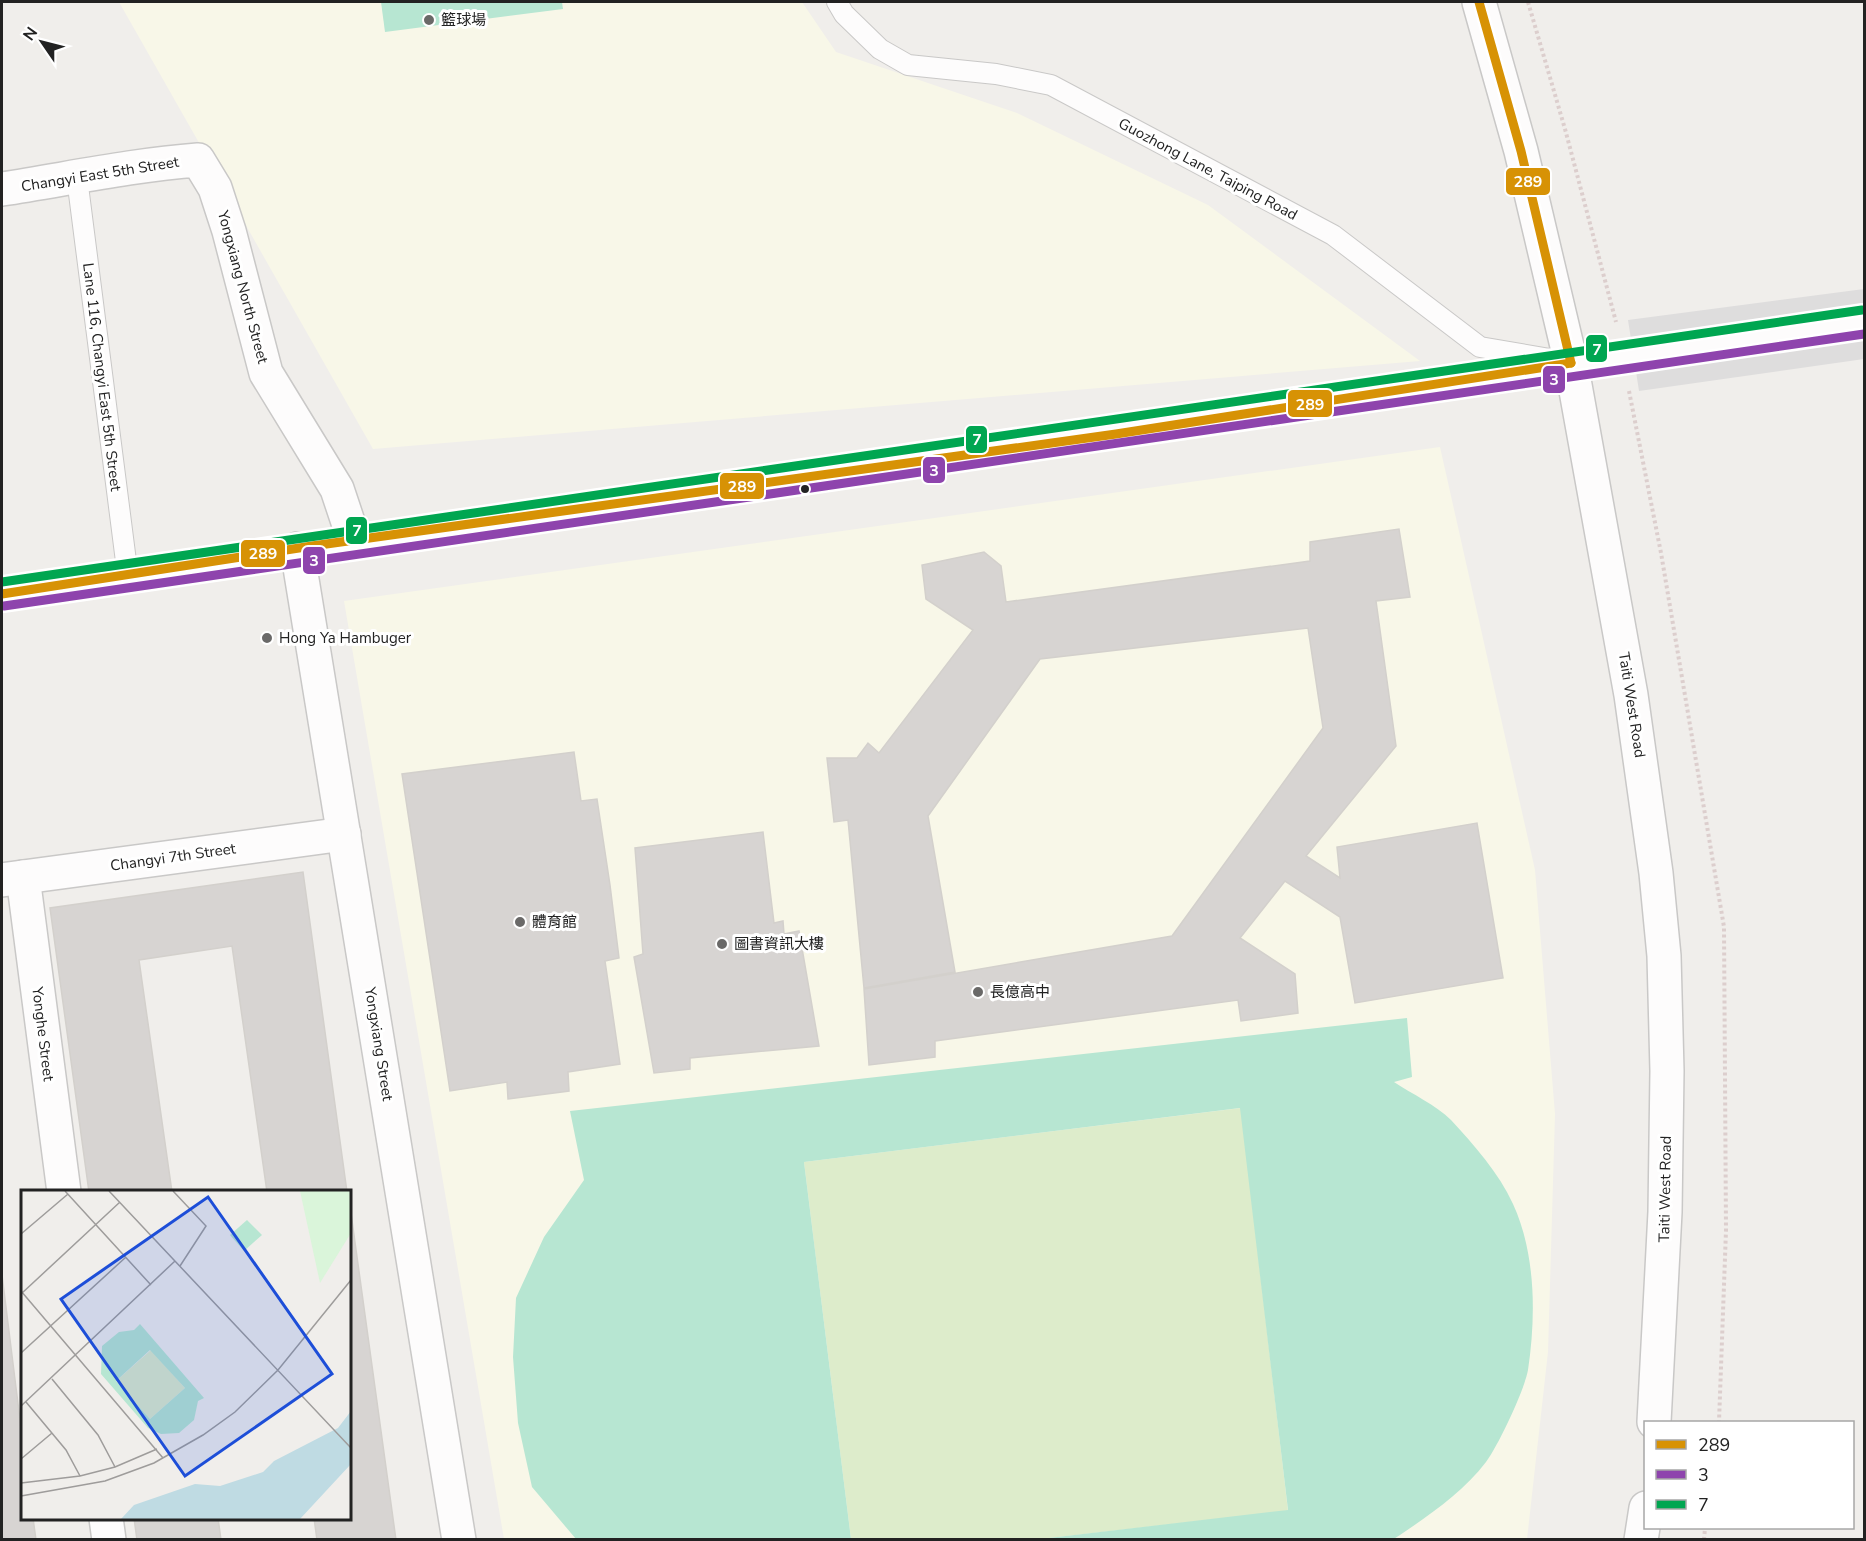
<svg xmlns="http://www.w3.org/2000/svg" width="1866" height="1541" font-family="'Nunito Sans','Noto Sans TC',sans-serif">
	<style>
		.education { fill: #f8f7e8 }
		.grass { fill: #ddeccb }
		.pitch { fill: #b7e6d2 }
		.pier { fill: #dedddd }
		.building { fill: #d7d4d2; stroke: #d3d0cc; stroke-width: 1.5 }
		.lines { fill: none; stroke-linecap: round; stroke-linejoin: round }
		.service-casing { stroke: #c9c8c7; stroke-width: 22 }
		.minor-casing { stroke: #c9c8c7; stroke-width: 36 }
		.path { stroke: #dccecd; stroke-width: 4; stroke-dasharray: 3 3; stroke-linecap: butt }
		.service { stroke: #fdfcfc; stroke-width: 20 }
		.minor { stroke: #fdfcfc; stroke-width: 33 }
		.bus-1-casing { stroke: #fff; stroke-width: 14 }
		.bus-2-casing { stroke: #fff; stroke-width: 14 }
		.bus-3-casing { stroke: #fff; stroke-width: 14 }
		.bus-1 { stroke: #d79205; stroke-width: 9 }
		.bus-2 { stroke: #8e44ad; stroke-width: 9 }
		.bus-3 { stroke: #00a651; stroke-width: 9 }
		.poi-dot { fill: #6a6968; stroke: #fff; stroke-width: 2 }
		.bus-dot { fill: #222; stroke: #fff; stroke-width: 2 }
		.labels { text-anchor: middle; stroke-width: 6; stroke-linejoin: round; paint-order: stroke }
		.poi-label { font-size: 15px; fill: #222; stroke: #fff; text-anchor: start }
		.street-label { font-size: 15px; fill: #222; stroke: #fff }
		.inset-road { fill: none; stroke: #9e9c9b; stroke-width: 1.5 }
		.view { fill: #1d4ed8; fill-opacity: 0.15; stroke: #1d4ed8; stroke-width: 3 }
		.inset-edge { fill: none; stroke: #222; stroke-width: 3 }
		.line-badge { stroke: #fff; stroke-width: 2 }
		.badge-label { font-size: 16px; text-anchor: middle; font-weight: bold; fill: #fff }
	</style>
	<rect width="100%" height="100%" fill="#f0eeeb"/>
	<g class="education">
		<path d="M119,2H802L836,52L1017,113L1208,205L1420,361L373,449Z"/>
		<path d="M1440,447L1535,870L1555,1114L1548,1352L1527,1539H504L344,601Z"/>
	</g>
	<path class="grass" d="M1241,1108L1288,1511L1040,1539H851L804,1162Z"/>
	<g class="pitch">
		<path d="M381,2H562L563,9L385,32Z"/>
		<path d="M1407,1018L1412,1077L1394,1082C1412,1094 1436,1105 1451,1120C1474,1145 1499,1173 1513,1204C1536,1254 1536,1317 1528,1370C1524,1391 1499,1444 1486,1462C1463,1492 1431,1514 1400,1535L1392,1540L1040,1539L1288,1510L1240,1108L804,1162L851,1539H576L532,1487L518,1423L513,1357L516,1298L544,1237L584,1180L570,1111Z"/>
	</g>
	<path class="pier" d="M1864,289V359L1639,391L1628,320Z"/>
	<g class="building">
		<path d="M1399,529L1410,597L1376,601L1396,746L1306,856L1340,878L1337,847L1477,823L1503,978L1355,1003L1340,917L1285,881L1240,938L1295,974L1298,1013L1241,1021L1238,1000L935,1041V1057L869,1065L864,989L1172,936L1323,728L1308,628L1040,659L928,816L955,972L864,988L848,820L834,822L827,758H857L868,743L879,753L973,630L926,599L922,565L984,552L1001,566L1006,602L1310,561V542Z"/>
		<path d="M574,752L581,801L597,799L610,885L619,958L605,961L620,1064L568,1072L569,1091L508,1099L507,1082L450,1091L402,774Z"/>
		<path d="M763,832L774,923L783,921L784,934L799,931L819,1046L690,1058V1069L654,1073L634,957L643,954L635,848Z"/>
		<path d="M303,872L347,1192H267L232,946L139,960L172,1192H89L50,908Z"/>
		<path d="M350,1206L396,1540H317L314,1518H350Z"/>
		<path d="M2,1275L22,1436V1518H33L36,1540H2Z"/>
		<path d="M134,1518H218L221,1540H137Z"/>
	</g>
	<g class="lines">
		<g class="service-casing">
			<g id="service">
				<path d="M837,2L844,14L880,49L908,65L996,74L1051,85L1333,235L1480,347L1550,359"/>
				<path d="M77,178L128,577"/>
			</g>
		</g>
		<g class="minor-casing">
			<g id="minor">
				<path d="M1479,2L1521,151L1571,363L1631,695L1656,873L1664,956L1667,1071L1665,1212L1654,1422"/>
				<path d="M2,189C67,179 132,165 198,160L215,188L229,231L266,373L337,489L354,540"/>
				<path d="M297,549L459,1540"/>
				<path d="M2,594L1864,322"/>
				<path d="M23,877L64,1192"/>
				<path d="M2,880L344,834"/>
				<path d="M106,1518L109,1540"/>
				<path d="M1641,1540L1646,1508"/>
			</g>
		</g>
		<g class="path">
			<path d="M1528,2L1565,129L1616,322"/>
			<path d="M1629,391L1661,553L1724,927L1726,1230L1719,1422"/>
			<path d="M1704,1540L1705,1528"/>
		</g>
		<use href="#service" class="service"/>
		<use href="#minor" class="minor"/>
		<g class="bus-1-casing">
			<g id="bus-1">
				<path d="M1479,2L1521,151L1571,363"/>
				<path d="M2,594L312,546L1116,434L1571,363"/>
			</g>
		</g>
		<g class="bus-2-casing">
			<path id="bus-2" d="M4,606L1864,334"/>
		</g>
		<g class="bus-3-casing">
			<path id="bus-3" d="M2,582L1862,310"/>
		</g>
		<use href="#bus-1" class="bus-1"/>
		<use href="#bus-2" class="bus-2"/>
		<use href="#bus-3" class="bus-3"/>
	</g>
	<g class="poi-dot">
		<circle cx="429" cy="20" r="6"/>
		<circle cx="267" cy="638" r="6"/>
		<circle cx="520" cy="922" r="6"/>
		<circle cx="722" cy="944" r="6"/>
		<circle cx="978" cy="992" r="6"/>
	</g>
	<circle class="bus-dot" cx="805" cy="489" r="5"/>
	<g class="labels">
		<g class="poi-label">
			<text x="441" y="25">籃球場</text>
			<text x="279" y="643">Hong Ya Hambuger</text>
			<text x="532" y="927">體育館</text>
			<text x="734" y="949">圖書資訊大樓</text>
			<text x="990" y="997">長億高中</text>
		</g>
		<g class="street-label">
			<text transform="translate(1208 169) rotate(28)" y="5">Guozhong Lane, Taiping Road</text>
			<text transform="translate(100 174) rotate(-9)" y="5">Changyi East 5th Street</text>
			<text transform="translate(243 287) rotate(75)" y="5">Yongxiang North Street</text>
			<text transform="translate(102 377) rotate(83)" y="5">Lane 116, Changyi East 5th Street</text>
			<text transform="translate(1632 705) rotate(81)" y="5">Taiti West Road</text>
			<text transform="translate(173 857) rotate(-8)" y="5">Changyi 7th Street</text>
			<text transform="translate(43 1034) rotate(83)" y="5">Yonghe Street</text>
			<text transform="translate(379 1044) rotate(81)" y="5">Yongxiang Street</text>
			<text transform="translate(1665 1189) rotate(-89)" y="5">Taiti West Road</text>
		</g>
	</g>
	<g transform="translate(21 1190)">
		<rect width="330" height="330" fill="#f0eeeb"/>
		<path d="M130,160L164,198L129,229L95,191Z" fill="#ddeccb"/>
		<path d="M279,1H330V43L299,93Z" fill="#daf5da"/>
		<path d="M226,30L241,45L223,61L209,45ZM119,134L183,208L177,211L173,230L158,243L140,244L127,238L80,184L81,156L98,142L113,140ZM129,160L164,198L129,229L95,191Z" fill="#b7e6d2" fill-rule="evenodd"/>
		<path d="M330,221V274L279,329H100L113,315L174,294L199,296L242,282L253,271L317,238Z" fill="#bfdbe3"/>
		<path class="inset-road" d="M44,1L130,95M88,1L330,258M152,1L185,36L159,76M0,44L47,4M0,101L142,268M0,104L99,12M0,163L105,67M31,189L77,245L94,277M5,212L45,260L59,286M0,216L154,71M0,269L31,243M0,293L59,286L94,277L136,259M0,306L84,291L133,273L182,245L214,222L257,180L330,90"/>
		<path class="view" d="M187,7L311,184L164,286L40,109Z"/>
		<rect width="330" height="330" class="inset-edge"/>
	</g>
	<g class="line-badge">
		<rect x="1505" y="167" width="46" height="29" rx="6" fill="#d79205"/>
		<rect x="1585" y="334" width="23" height="29" rx="6" fill="#00a651"/>
		<rect x="1542" y="365" width="24" height="29" rx="6" fill="#8e44ad"/>
		<rect x="1287" y="389" width="46" height="29" rx="6" fill="#d79205"/>
		<rect x="965" y="425" width="23" height="29" rx="6" fill="#00a651"/>
		<rect x="922" y="456" width="24" height="28" rx="6" fill="#8e44ad"/>
		<rect x="719" y="472" width="46" height="28" rx="6" fill="#d79205"/>
		<rect x="345" y="516" width="23" height="29" rx="6" fill="#00a651"/>
		<rect x="240" y="539" width="46" height="29" rx="6" fill="#d79205"/>
		<rect x="302" y="546" width="24" height="29" rx="6" fill="#8e44ad"/>
	</g>
	<g class="badge-label">
		<text x="1528" y="187">289</text>
		<text x="1597" y="355">7</text>
		<text x="1554" y="385">3</text>
		<text x="1310" y="410">289</text>
		<text x="977" y="445">7</text>
		<text x="934" y="476">3</text>
		<text x="742" y="492">289</text>
		<text x="357" y="536">7</text>
		<text x="263" y="559">289</text>
		<text x="314" y="566">3</text>
	</g>
	<rect width="1866" height="1541" fill="none" stroke="#222222" stroke-width="6"/>
	<rect x="1644" y="1421" width="210" height="108" fill="#ffffff" stroke="#a7a7a7" stroke-width="1.5"/>
	<rect x="1656" y="1440" width="30" height="9" fill="#d79205" stroke="#a7a7a7" stroke-width="1.5"/>
	<text x="1698" y="1451" font-size="18" fill="#222222">289</text>
	<rect x="1656" y="1470" width="30" height="9" fill="#8e44ad" stroke="#a7a7a7" stroke-width="1.5"/>
	<text x="1698" y="1481" font-size="18" fill="#222222">3</text>
	<rect x="1656" y="1500" width="30" height="9" fill="#00a651" stroke="#a7a7a7" stroke-width="1.5"/>
	<text x="1698" y="1511" font-size="18" fill="#222222">7</text>
	<g transform="translate(42 42) rotate(305)" stroke="#ffffff" stroke-width="4.5" paint-order="stroke">
	<path d="M0-4.5L10 22L0 15L-10 22Z" fill="#222222"/>
	<text y="-9" font-size="16" font-weight="bold" text-anchor="middle" fill="#222222">N</text>
	</g>
</svg>
